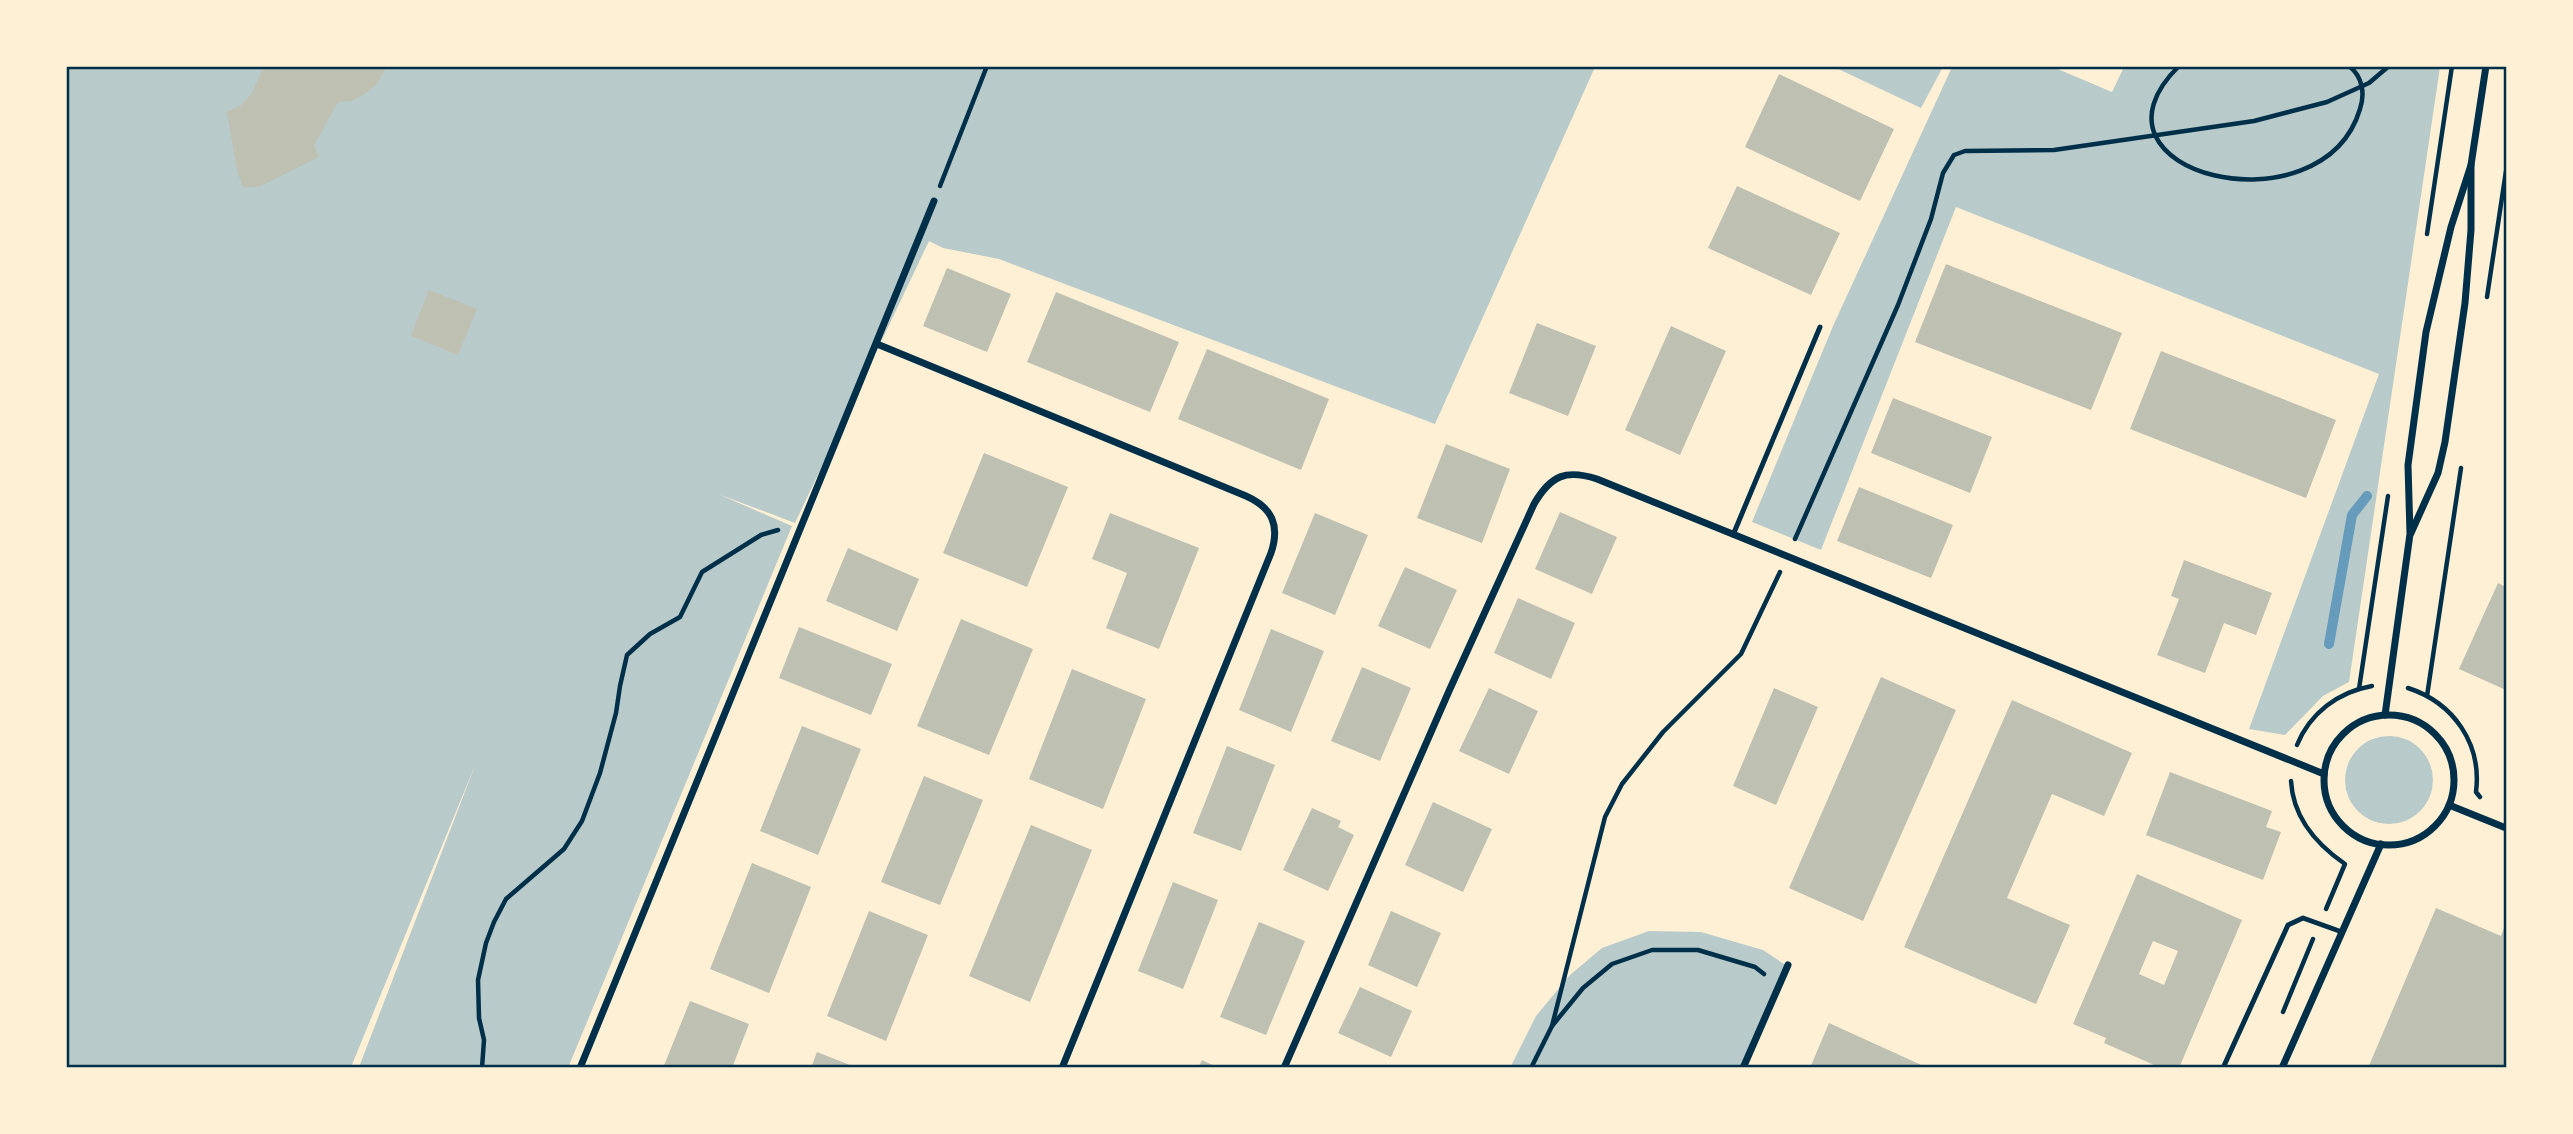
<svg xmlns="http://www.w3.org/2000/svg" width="2573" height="1134" font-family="'Alegreya Sans',sans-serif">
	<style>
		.green { fill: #b9caca }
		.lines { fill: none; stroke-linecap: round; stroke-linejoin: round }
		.stream { stroke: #669bbc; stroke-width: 10 }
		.building { fill: #bec0b2; fill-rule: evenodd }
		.path { stroke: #003049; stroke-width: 4.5 }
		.service { stroke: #003049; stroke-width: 5 }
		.minor { stroke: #003049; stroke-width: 7 }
		.neatline { fill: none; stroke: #003049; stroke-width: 2.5 }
	</style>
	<rect width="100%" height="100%" fill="#fdf0d5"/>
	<g class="green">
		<path d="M66,67H1595L1435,424L999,259L943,248L929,241L795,523L718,494L792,526L568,1068L359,1067L476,763L351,1067H67Z"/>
		<path d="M1834,67H1943L1921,108Z"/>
		<path d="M1952,67H2053L2112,92L2124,67H2440L2349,682L2323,696L2285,735L2249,729L2379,374L1956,207L1821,550L1752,522L1833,326Z"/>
		<circle cx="2389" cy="780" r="44"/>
		<path d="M1649,931L1701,932L1763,950L1787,966L1742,1067L1510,1068L1536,1016L1570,975L1602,948Z"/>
	</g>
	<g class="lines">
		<path class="stream" d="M2329,644L2352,515L2367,496"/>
	</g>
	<g class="building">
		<path d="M264,66H387L377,84L362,96L351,101L338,102L314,145L319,157L261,186L243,188L237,170L227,112L241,105L252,93Z"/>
		<path d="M1779,74L1894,129L1860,201L1745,147Z"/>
		<path d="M1737,186L1840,233L1811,295L1708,248Z"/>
		<path d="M1946,264L2122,333L2091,410L1915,342Z"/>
		<path d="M947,268L1011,294L987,352L923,326Z"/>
		<path d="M429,290L477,309L458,355L411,336Z"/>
		<path d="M1056,292L1179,342L1150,412L1027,362Z"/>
		<path d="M1537,323L1596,346L1568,416L1509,393Z"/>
		<path d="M1671,326L1726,351L1680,455L1625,430Z"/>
		<path d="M1207,349L1329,399L1301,470L1178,419Z"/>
		<path d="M2161,351L2336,420L2306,498L2130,429Z"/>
		<path d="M1893,398L1992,437L1970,493L1871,453Z"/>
		<path d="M1446,444L1510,469L1482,543L1417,518Z"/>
		<path d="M984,453L1068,487L1027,587L943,553Z"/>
		<path d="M1859,487L1953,525L1931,578L1837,541Z"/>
		<path d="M1560,512L1617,537L1592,594L1535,569Z"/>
		<path d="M1110,513L1199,548L1159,649L1106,628L1127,573L1092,559Z"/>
		<path d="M1315,513L1368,535L1335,615L1282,593Z"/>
		<path d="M848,548L919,579L897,631L826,601Z"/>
		<path d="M2184,560L2272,593L2256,635L2224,623L2205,673L2157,655L2179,599L2171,596Z"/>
		<path d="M1405,567L1457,590L1430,649L1378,626Z"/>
		<path d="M2498,583L2506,587V690L2459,669Z"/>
		<path d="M1518,598L1575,623L1551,679L1494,653Z"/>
		<path d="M961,619L1033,649L989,755L917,726Z"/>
		<path d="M799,627L892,664L871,715L779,678Z"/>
		<path d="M1271,629L1324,651L1291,732L1239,710Z"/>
		<path d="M1362,667L1411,688L1380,761L1331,741Z"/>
		<path d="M1072,669L1146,699L1103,809L1029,779Z"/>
		<path d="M1881,677L1956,710L1863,921L1789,888Z"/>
		<path d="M1489,688L1538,711L1509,774L1459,751Z"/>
		<path d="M1774,688L1818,707L1776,805L1733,786Z"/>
		<path d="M2012,700L2132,753L2104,816L2052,794L2007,898L2070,925L2036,1004L1904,947Z"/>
		<path d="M802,726L861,749L818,855L760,831Z"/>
		<path d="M1227,746L1275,765L1241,851L1193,833Z"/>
		<path d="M2170,772L2272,811L2266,827L2281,832L2263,880L2146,835Z"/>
		<path d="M924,776L983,800L940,905L881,882Z"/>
		<path d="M1433,802L1492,829L1463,892L1405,865Z"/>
		<path d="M1312,808L1341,821L1338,827L1354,835L1328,891L1283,870Z"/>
		<path d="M1031,825L1092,850L1030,1002L969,976Z"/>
		<path d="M752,863L811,887L769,993L710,969Z"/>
		<path d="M2137,874L2242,920L2179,1068H2161L2104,1043L2106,1038L2073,1024ZM2153,941L2178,951L2164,985L2139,974Z"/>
		<path d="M1173,882L1218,900L1183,989L1138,971Z"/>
		<path d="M2436,908L2501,936L2506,922V1068H2368Z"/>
		<path d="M869,911L928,935L886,1041L827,1016Z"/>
		<path d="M1391,911L1441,933L1417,987L1368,965Z"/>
		<path d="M1259,922L1305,941L1266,1035L1220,1017Z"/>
		<path d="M1360,987L1412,1011L1391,1057L1338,1033Z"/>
		<path d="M690,1001L749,1024L732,1068H663Z"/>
		<path d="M1829,1023L1928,1068H1810Z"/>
		<path d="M817,1052L855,1067V1068H811Z"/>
		<path d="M1202,1060L1219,1068H1198Z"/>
	</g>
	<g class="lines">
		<g class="path">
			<path d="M2179,66C2069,174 2322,235 2360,109C2365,94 2363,77 2349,66"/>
			<path d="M940,186L987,66"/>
			<path d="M2427,234L2452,66"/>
			<path d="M2487,297L2506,171"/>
			<path d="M1795,539L1898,305L1931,219L1943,173L1954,155L1965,151L2054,150L2254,121L2327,102L2369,83L2389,66"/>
			<path d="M2408,688C2454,703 2482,744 2476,792L2480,797"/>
			<path d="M2359,689L2388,496"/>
			<path d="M2427,696L2461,468"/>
			<path d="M2297,745C2310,713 2338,692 2372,686"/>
			<path d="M2291,781C2293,818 2316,844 2345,864L2326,909"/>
			<path d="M2283,1012L2313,939"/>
			<path d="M1552,1026L1605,817L1622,784L1663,732L1741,654L1780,572"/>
			<path d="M482,1068L484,1040L479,1018L478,980L486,943L494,922L506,899L564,849L582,821L600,773L616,713L620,686L627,655L650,634L680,617L702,572L761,535L778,530"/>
			<path d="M1531,1068L1552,1026L1583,988L1612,964L1652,950H1698L1755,967L1764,974"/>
		</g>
		<g class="service">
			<path d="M1733,535L1820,327"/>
			<path d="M2223,1068L2288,925L2303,918L2342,932"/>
		</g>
		<g class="minor">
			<path d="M877,344L1246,496C1273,508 1280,526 1271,553L1062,1068"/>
			<path d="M2411,533L2438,473L2445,442L2465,303L2471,230V165L2486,66"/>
			<path d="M2385,715L2410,534L2408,465L2426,332L2451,227L2471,165"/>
			<circle cx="2389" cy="780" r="65"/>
			<path d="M2449,805L2506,828"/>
			<path d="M580,1068L934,201"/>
			<path d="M1284,1068L1449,691L1534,504C1551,475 1566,469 1597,479L2324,774"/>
			<path d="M1743,1068L1788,965"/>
			<path d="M2282,1068L2381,844"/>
		</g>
	</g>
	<rect width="2573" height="1134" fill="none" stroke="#fdf0d5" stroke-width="136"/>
	<rect x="68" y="68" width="2437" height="998" class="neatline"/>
</svg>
